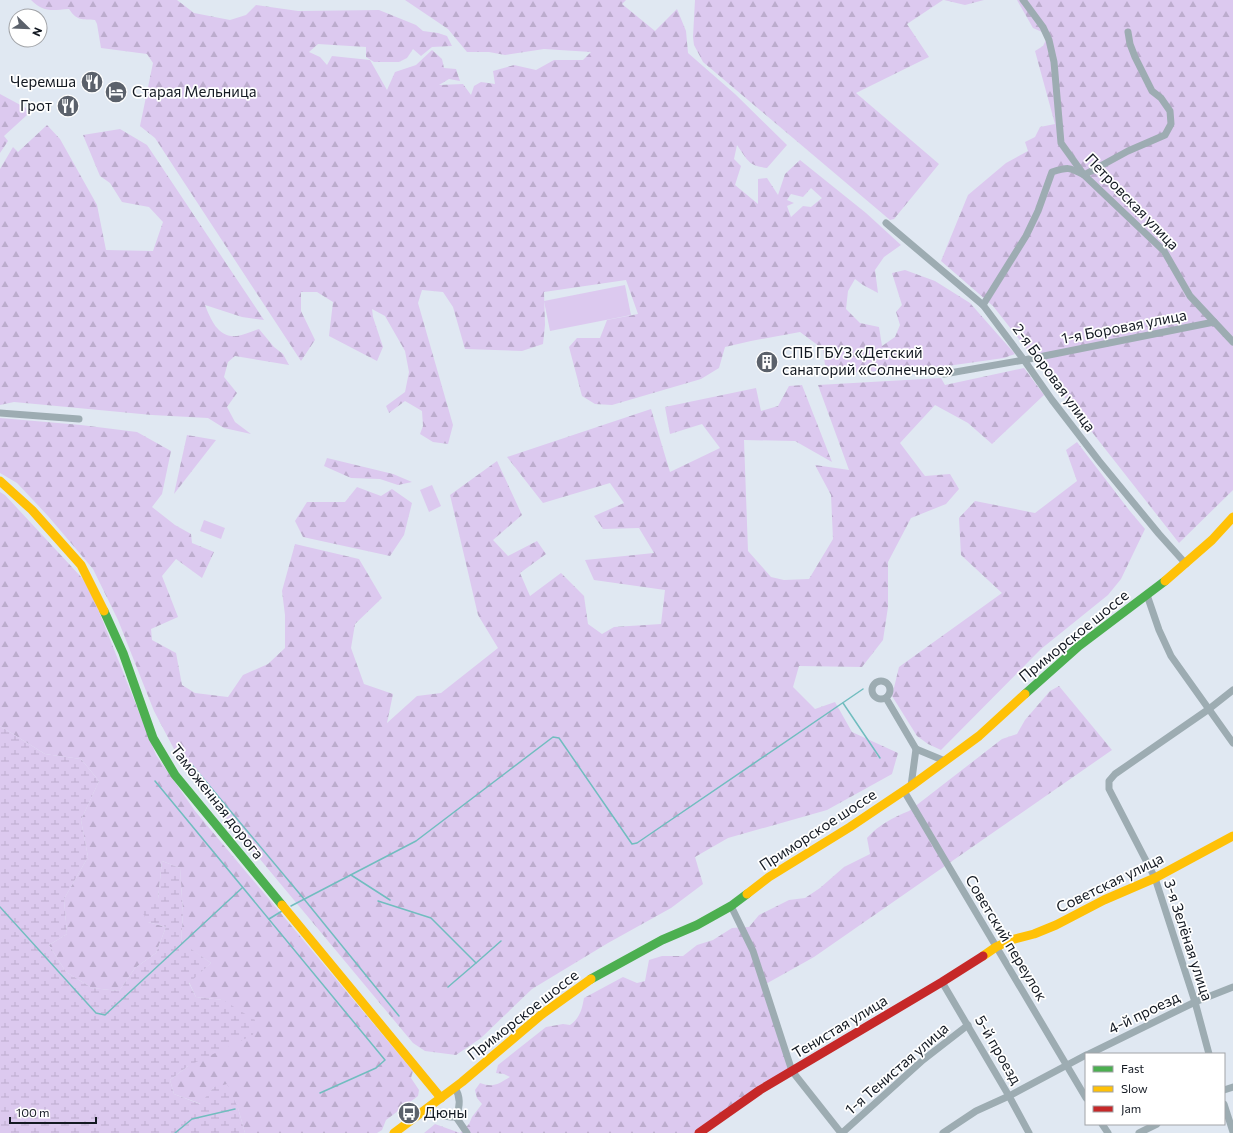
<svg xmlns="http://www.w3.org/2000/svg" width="1233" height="1133" font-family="Commissioner,sans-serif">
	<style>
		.forest { fill: url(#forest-firs); fill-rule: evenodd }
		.wetland { fill: url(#wetland-marsh) }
		.park { fill: #dcc9ef }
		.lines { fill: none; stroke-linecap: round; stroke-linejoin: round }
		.stream { stroke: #71bdbf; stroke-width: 1.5 }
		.street { stroke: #9dacb2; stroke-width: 7 }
		.fast { stroke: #4caf50; stroke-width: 9 }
		.slow { stroke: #ffc107; stroke-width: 9 }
		.jam { stroke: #c62828; stroke-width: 9 }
		.labels { text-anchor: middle; stroke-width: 3.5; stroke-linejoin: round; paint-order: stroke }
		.poi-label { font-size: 15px; fill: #131922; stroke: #fff; text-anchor: start }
		.street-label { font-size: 15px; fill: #131922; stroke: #fff }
	</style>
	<defs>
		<pattern id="forest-firs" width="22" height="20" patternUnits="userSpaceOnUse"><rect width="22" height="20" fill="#dcc9ef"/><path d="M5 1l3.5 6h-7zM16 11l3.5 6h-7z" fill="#bcaccd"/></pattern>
		<pattern id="wetland-marsh" width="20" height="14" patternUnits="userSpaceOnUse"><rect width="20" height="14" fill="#dcc9ef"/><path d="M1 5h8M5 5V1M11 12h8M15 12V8" fill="none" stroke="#bcaccd"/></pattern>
	</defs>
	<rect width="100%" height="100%" fill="#e0e8f2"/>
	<g class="forest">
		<path d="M31,0H177L194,13L230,20L246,15L256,5L298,11L379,10L416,25L423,31L438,33L447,36L452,46L432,47L421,56L413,49L407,58L399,62H374L366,57V47L318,44L309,52L320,57L327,65L332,56L370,60L387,90L395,72L416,65L432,50L442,59L444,68L456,69L460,81L449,79L439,85L463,84L471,95L474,86L481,82L495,84L493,71L514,65L536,70L554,60H583L591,52L544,49L505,55L489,52H467L448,29L405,0H340H626L622,4L655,31L677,9L686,31L688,53L735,94L787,145L767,168C748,166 747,159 737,145L734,159L741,166L735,185L758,204V179L767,178L778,195L785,174L800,160L866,213L901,245L884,257L875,270L878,293L863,285L855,279L848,291L846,309L860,323L879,327L882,346L895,337L900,325L896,312L902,305L892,273L905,270L935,281L970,303L1015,354L1004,358L926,369L838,373L825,365L823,349L800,332L751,341L725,347L719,368L701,379L612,405L595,404L582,396L569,347L577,338H600L607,320L638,314L626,280L544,292L545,325L543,344L522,351L465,349L453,307L443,292L422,290L418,303L453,425L448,444L433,442L420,434L423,426L422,411L405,401L389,413L386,406L405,392L409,372L405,351L385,316L372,309L373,317L383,347L377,361L329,336L333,302L317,292H301V311L315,340L301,361L155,138L140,126L153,63L147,54L101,48L97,24L95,20C82,19 77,21 69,9C52,10 44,13 31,0ZM811,188L822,198L811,207L803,206L791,217L787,206L794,203L787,200L791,194L803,197Z"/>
		<path d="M695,0H943L907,24L929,57L856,93L939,164L894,219L890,220L703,62L694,45L693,37Z"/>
		<path d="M944,0H984L965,5Z"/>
		<path d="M1017,0H1233V490L1179,543L993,306L941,261L968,195L1006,163L1028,151L1025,142L1035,137L1040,127L1055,124L1035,51L1043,46L1046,40L1042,32L1033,28Z"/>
		<path d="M0,94L26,108L27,115L4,136L8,141L0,153Z"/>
		<path d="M47,125L60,139L97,205L106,250L153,251L163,222L149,207L122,202L110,183L100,176L83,135L120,129L147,145L264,320L242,317L205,305C211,320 218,338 237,336C244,335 252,331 259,329L274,347L283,354L289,365L235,356L228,362L224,377L237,393L227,407L235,422L251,434L224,428L208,418L152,415L14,402L0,405V169L13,147L18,152Z"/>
		<path d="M1024,368L1044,395L992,444L968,423L935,405L900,443L925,476L950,474L959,489L946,504L911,518L888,562V607L883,640L862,667L799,666L793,687L815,709L835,702L852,732L898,753L892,774L827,810L728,838L695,857L703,884L671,908L608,943L532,989L481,1038L456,1055L425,1051L413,1043L184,768L154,711L118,620L93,569L48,516L17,483L0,473V418L81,425L137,432L171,451L162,494L152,507L175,525L191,534L192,543L214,552L202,578L176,559L162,576L178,617L151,629L152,640L176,653L182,685L195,693L228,697L243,675L268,664L285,648V615L282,591L295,544L359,559L382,598L355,624L351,648L364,684L393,694L387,723L417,696L441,693L498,648L478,615L450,495L497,461L522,515L493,540L508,556L537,541L546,554L520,573L530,596L561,573L584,596L588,624L602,634L614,627L661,624L665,590L594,580L585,560L654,553L639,528L603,529L594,516L624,503L610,483L543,503L507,457L651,409L670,472L720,448L702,424L670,434L665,407L756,388L761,411L778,406L789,386L802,385L832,462L795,441L744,440L748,551L771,577L784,580L809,579L833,539L831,495L815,465L849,470L818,385L941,378L945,385Z"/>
		<path d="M187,435L216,440L174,494Z"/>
		<path d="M1077,442L1129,510L1145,529L1121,579L1108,595L1041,649L941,750L928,744L917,736L892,696L899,667L1002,593L961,555L959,518L975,501L1035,513L1077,481L1066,450Z"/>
		<path d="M327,458L393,474L412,482L398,485L380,479L351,478L324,466Z"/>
		<path d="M357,487L381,496L392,489L412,503L404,535L390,556L303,537L295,521L307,502H345Z"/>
		<path d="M0,492L5,495L83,579L94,599L156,755L195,811L413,1071L411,1078L419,1090L418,1096L386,1120L382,1130L377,1133H245L238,1108L214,1087L201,1104L174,1094L170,1080L188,1066L223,1000L196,997L189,982L211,963L181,943L183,913L180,868L162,861L158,899L148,922L166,927L156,953L135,968L119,991L92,988L66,972L49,945L67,934L64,899L88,857L81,820L99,781L81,759L45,754L0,726Z"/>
		<path d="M1059,686L1112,750L814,957L764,985L790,1067L699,1133H424L435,1124L460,1133L469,1124L472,1117L482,1104L477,1098L475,1090L480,1083C494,1088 498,1084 510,1077L504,1074L496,1073L498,1065L546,1027L563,1024L570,1025C580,1018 582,1009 584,998L623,977L637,983L645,981L649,960L662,956H683L697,945L713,940L732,928L749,927L759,915L789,900L805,898L820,888L844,867L870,854L867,838C880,824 892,818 909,811L1002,739L1017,734L1025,720L1050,691Z"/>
	</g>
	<path class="wetland" d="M0,726L45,754L81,759L99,781L81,820L88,857L64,899L67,934L49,945L66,972L92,988L119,991L135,968L156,953L166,927L148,922L139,907L158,899L162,861L180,868L183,913L181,942L211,963L189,983L196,997L223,1000L255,1020L253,1035L188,1066L170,1080L174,1094L200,1104L214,1087L227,1084L238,1108L245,1133H0Z"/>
	<g class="park">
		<path d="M625,285L631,315L550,331L544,301Z"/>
		<path d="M432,485L441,506L429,512L420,490Z"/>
		<path d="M204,520L225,528L221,539L200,531Z"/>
	</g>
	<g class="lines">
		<g class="stream">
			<path d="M843,703L880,758"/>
			<path d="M192,765L304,899L399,1016"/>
			<path d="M155,781L385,1060L376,1068L320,1093"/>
			<path d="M351,875L390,900"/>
			<path d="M378,901L431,918L476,963L501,941"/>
			<path d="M291,906L416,841L553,737L559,738L632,844L637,843L863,689"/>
			<path d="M0,907L96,1013L105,1015L242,888"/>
			<path d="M269,919L282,911"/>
			<path d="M448,987L476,963"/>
			<path d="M175,1133L192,1119L235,1109"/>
		</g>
		<g class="street">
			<path d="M1023,0L1043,27L1049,40L1054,62L1061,143L1084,175L1164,251L1190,296L1233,342"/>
			<path d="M886,223L983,305L1024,360L1052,400L1099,461L1159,534L1186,564"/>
			<path d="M983,305L1026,236L1038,211L1052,172C1068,167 1069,167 1084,175L1128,151L1165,135L1171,124L1170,111L1161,98L1152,91L1135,57L1130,44L1128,32"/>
			<path d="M944,374L1024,360L1214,322"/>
			<path d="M0,413L79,419"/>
			<path d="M1147,595L1159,630L1171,656L1233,743"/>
			<circle cx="881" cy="690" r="9"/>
			<path d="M886,698L916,749L945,761"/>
			<path d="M911,786L916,749"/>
			<path d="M904,791L1086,1098"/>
			<path d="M731,906L753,951L792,1071L841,1133"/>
			<path d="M942,982L1009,1096L1029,1133"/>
			<path d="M1089,1054L1195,1002L1233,987"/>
			<path d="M1209,1054L1195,1002L1155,878L1109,789V781L1115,774L1209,709L1233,690"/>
			<path d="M455,1088C461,1097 460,1107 456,1117"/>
			<path d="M1224,1090L1233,1087"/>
			<path d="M1224,1104L1233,1132"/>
			<path d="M428,1107C435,1116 445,1117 456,1117"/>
			<path d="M456,1117L467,1133"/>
			<path d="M1102,1124L1108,1133"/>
			<path d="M842,1133L923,1060L968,1025"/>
			<path d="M943,1133L976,1111L1009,1096L1086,1055"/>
			<path d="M1139,1133L1157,1124"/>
		</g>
		<g class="fast">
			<path d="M104,611L123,653L153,738L175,775L282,905"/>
			<path d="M1025,694L1079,646L1165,581"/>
			<path d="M591,979L662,940L697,925L731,906L747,894"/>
		</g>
		<g class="slow">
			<path d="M0,481L32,510L81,565L104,611"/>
			<path d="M1165,581L1212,540L1233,517"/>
			<path d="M747,894L769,877L850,827L911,786L979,736L1025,694"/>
			<path d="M282,905L441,1098"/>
			<path d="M983,956L996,947L1011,940L1034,934L1056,925L1104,900L1155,878L1233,836"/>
			<path d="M394,1133L462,1082L541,1015L591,979"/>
		</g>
		<path class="jam" d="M699,1133L760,1090L942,982L983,956"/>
	</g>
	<defs>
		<g id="restaurant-disc" transform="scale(1.15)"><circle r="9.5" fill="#5b616b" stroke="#fff"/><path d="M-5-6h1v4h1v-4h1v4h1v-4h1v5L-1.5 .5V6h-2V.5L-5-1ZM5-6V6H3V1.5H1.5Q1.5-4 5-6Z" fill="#fff"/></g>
		<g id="hotel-disc" transform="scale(1.15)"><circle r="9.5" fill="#5b616b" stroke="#fff"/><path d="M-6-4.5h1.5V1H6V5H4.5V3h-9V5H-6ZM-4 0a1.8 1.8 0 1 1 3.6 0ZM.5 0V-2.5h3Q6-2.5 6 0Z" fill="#fff"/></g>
		<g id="building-disc" transform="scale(1.15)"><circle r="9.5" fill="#5b616b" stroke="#fff"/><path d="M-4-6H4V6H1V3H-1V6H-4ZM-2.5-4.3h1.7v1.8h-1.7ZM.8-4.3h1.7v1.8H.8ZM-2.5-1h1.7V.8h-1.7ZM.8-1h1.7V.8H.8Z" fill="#fff"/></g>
		<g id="bus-disc" transform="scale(1.15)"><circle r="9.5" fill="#5b616b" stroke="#fff"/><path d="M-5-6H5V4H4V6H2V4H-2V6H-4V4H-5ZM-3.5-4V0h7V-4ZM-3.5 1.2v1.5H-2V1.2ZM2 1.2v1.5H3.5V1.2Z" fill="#fff"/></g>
	</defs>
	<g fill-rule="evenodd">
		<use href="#restaurant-disc" x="92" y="82"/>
		<use href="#hotel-disc" x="116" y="92"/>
		<use href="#restaurant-disc" x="68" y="106"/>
		<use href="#building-disc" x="767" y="362"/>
		<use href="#bus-disc" x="409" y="1113"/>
	</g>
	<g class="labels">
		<g class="poi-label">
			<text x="76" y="87" text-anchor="end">Черемша</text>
			<text x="132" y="97">Старая Мельница</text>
			<text x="52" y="111" text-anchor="end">Грот</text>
			<text x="782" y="358">СПБ ГБУЗ «Детский<tspan x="782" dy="17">санаторий «Солнечное»</tspan></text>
			<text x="424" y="1118">Дюны</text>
		</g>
		<g class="street-label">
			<text transform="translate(1132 202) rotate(46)" y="5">Петровская улица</text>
			<text transform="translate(1124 327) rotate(-11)" y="5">1-я Боровая улица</text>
			<text transform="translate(1054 378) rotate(54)" y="5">2-я Боровая улица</text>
			<text transform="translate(1074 636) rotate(-39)" y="5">Приморское шоссе</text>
			<text transform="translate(217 802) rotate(52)" y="5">Таможенная дорога</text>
			<text transform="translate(818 830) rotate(-33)" y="5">Приморское шоссе</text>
			<text transform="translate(1110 883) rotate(-26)" y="5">Советская улица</text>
			<text transform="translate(1006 938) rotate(59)" y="5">Советский переулок</text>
			<text transform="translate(1188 940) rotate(72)" y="5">3-я Зелёная улица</text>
			<text transform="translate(1144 1013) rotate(-26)" y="5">4-й проезд</text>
			<text transform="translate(523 1015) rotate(-38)" y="5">Приморское шоссе</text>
			<text transform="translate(840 1027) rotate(-31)" y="5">Тенистая улица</text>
			<text transform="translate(998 1050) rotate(60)" y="5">5-й проезд</text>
			<text transform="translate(897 1069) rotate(-41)" y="5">1-я Тенистая улица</text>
		</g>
	</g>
	<rect x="1085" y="1053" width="140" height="72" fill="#ffffff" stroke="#a1a3a7"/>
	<rect x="1093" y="1066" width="20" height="6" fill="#4caf50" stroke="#a1a3a7"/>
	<text x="1121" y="1073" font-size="12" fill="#131922">Fast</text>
	<rect x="1093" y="1086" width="20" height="6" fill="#ffc107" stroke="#a1a3a7"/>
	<text x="1121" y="1093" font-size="12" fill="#131922">Slow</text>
	<rect x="1093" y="1106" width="20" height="6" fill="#c62828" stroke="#a1a3a7"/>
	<text x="1121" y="1113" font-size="12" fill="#131922">Jam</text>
	<g transform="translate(28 28) rotate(113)"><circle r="19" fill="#ffffff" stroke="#a1a3a7"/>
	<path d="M0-3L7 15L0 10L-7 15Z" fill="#5b616b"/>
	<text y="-6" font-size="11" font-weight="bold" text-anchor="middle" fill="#131922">N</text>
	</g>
	<path d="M10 1117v6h86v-6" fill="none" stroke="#131922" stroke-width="2"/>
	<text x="16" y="1117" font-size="12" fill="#131922" stroke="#ffffff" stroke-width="3" paint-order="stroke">100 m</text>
</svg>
